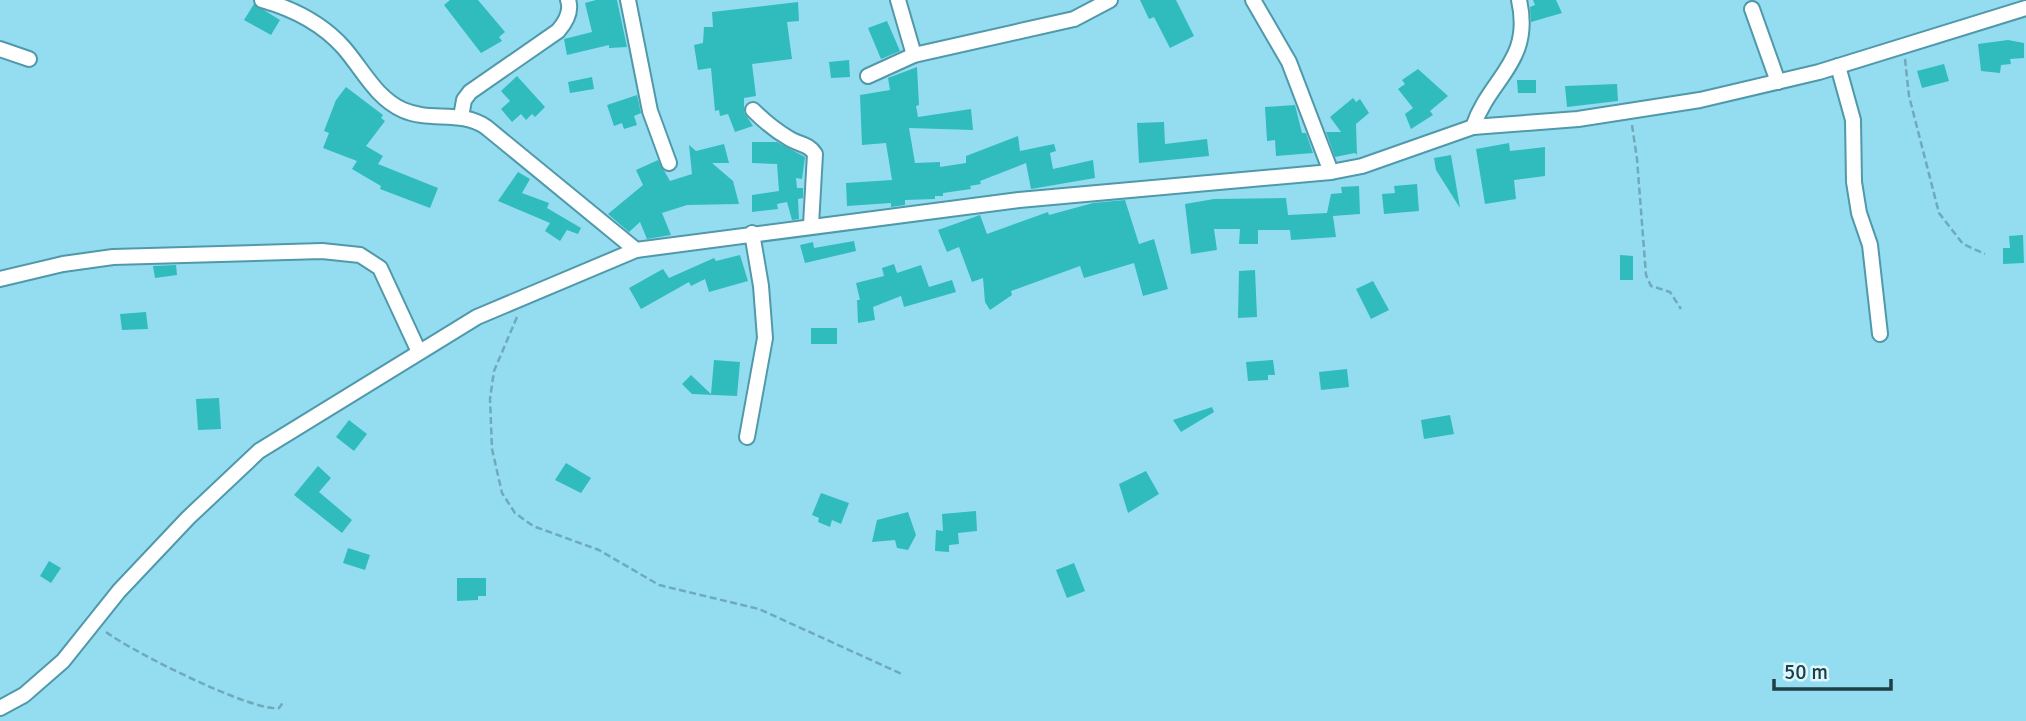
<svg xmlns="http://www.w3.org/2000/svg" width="2026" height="721" font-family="Signika,sans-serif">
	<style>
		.building { fill: #30bbbd }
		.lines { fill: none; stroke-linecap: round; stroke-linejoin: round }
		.minor-casing { stroke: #5099ab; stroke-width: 18 }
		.path { stroke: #6faaba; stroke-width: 2.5; stroke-dasharray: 7 3.5; stroke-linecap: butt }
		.minor { stroke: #fff; stroke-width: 14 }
	</style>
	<rect width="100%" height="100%" fill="#94ddf1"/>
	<g class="building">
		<path d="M450,0H478L505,32L499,37L502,41L481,53L444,5Z"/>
		<path d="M596,0H617L627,47L609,48V45L567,55L564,39L592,32L585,3Z"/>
		<path d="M1140,0H1176L1194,36L1170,48L1154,17L1149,19Z"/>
		<path d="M1533,0H1556L1562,13L1531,22L1530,7L1535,5Z"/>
		<path d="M798,2L799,21L787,22L792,59L752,64L756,96L744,98V112L753,126L735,132L728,114L720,116L719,110L715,111L711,68L698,70L694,45L703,43L704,27H713L712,12Z"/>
		<path d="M254,4L280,20L271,35L244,20Z"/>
		<path d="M887,21L900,51L881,59L868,28Z"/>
		<path d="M2008,40L2024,43V58L2010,59L2011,64L2001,65L2000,73L1981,71L1978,44Z"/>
		<path d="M849,60L850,77L831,78L829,62Z"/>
		<path d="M1944,64L1949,81L1922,88L1917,71Z"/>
		<path d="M917,67L919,105L916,106L918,117L971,109L973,130L909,128L915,163L940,162V167L966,163V156L1018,136L1020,151L1054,144L1056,151L1050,153L1053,169L1093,160L1095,178L1031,189L1026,163L980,181L981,184L970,186L971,189L943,193V196H935V199L905,200V205L891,207V203L847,206L846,183L892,180L886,143L862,145L860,95L890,90L888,78Z"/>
		<path d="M1418,69L1448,96L1430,111L1433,115L1411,129L1405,114L1413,108L1398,89L1405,84L1402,80Z"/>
		<path d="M517,76L545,107L535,117L532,114L526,120L521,114L512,122L501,109L510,101L501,91Z"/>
		<path d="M592,77L594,89L570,93L568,82Z"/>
		<path d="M1517,80H1536V93H1518Z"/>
		<path d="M1617,84L1618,101L1567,107L1565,86Z"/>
		<path d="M346,87L383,115L381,118L385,121L366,146L383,156L378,164L438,188L430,208L380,189L381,186L352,169L357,161L323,148L329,133L324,131L336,100Z"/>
		<path d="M637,95L641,113L634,116L637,125L624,129L622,123L614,126L607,105Z"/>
		<path d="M1353,98L1356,102L1360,99L1369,113L1356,124L1357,155L1355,153L1335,157L1326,132H1341L1330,117Z"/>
		<path d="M1295,105L1302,133H1306L1313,153L1276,156L1275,140L1267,141L1265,107Z"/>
		<path d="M1164,122L1165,144L1207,139L1209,156L1139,163L1137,123Z"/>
		<path d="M752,142H777L805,157L802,179L796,178L797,188H803V198L798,199L799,219L792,220L787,202L777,204L778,209L752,212V195L779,191L777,164L752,163Z"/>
		<path d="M1509,143L1510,151L1545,147V176L1514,180L1516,199L1485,204L1476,149Z"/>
		<path d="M724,144L729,163H712L733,181L739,204L687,205L662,213L671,235L647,239L640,222L629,232L608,214L643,185L636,170L658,160L670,181L692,174L689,145L696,151Z"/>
		<path d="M1451,155L1460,208L1436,170L1434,158Z"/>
		<path d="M518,172L530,179L522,193L549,203L547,208L581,228L578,234L567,230L560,241L545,231L550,223L498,201Z"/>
		<path d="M1417,184L1419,211L1384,214L1382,194L1395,193L1394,186Z"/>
		<path d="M1359,186L1360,214L1333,216L1336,237L1291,240L1290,230H1258V244H1239L1240,229H1214L1217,250L1191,254L1185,204L1214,199L1286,198L1288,215L1327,213L1331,194L1342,193L1341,187Z"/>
		<path d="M1125,200L1139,244L1154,239L1168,289L1143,296L1134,263L1084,278L1080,266L1011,291L1012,295L990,310L985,302L983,278L972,282L959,247L947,252L938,230L980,215L987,234L1048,212L1049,215L1093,203Z"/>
		<path d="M2023,235L2024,263L2003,264V248H2010L2009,236Z"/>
		<path d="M854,241L856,251L805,263L800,245L813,242L814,248Z"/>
		<path d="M740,255L748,281L709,292L705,279L691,286L689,282L641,309L629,288L663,269L669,278L714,258L716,261Z"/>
		<path d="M1620,255L1633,256V280H1620Z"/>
		<path d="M894,264L897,273L921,265L929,287L952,280L956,292L904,307L901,296L873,307L875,320L858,323L857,300H860L856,283L884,276L882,268Z"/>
		<path d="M176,265L177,275L155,278L153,266Z"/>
		<path d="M1255,270L1257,317L1238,318L1239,271Z"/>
		<path d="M1373,281L1389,310L1371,319L1356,289Z"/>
		<path d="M146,312L148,329L122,330L120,314Z"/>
		<rect x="811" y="328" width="26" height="16"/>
		<path d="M714,360L740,362L737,396L692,394L682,384L691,375L711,394Z"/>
		<path d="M1273,360L1275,375H1268V380L1248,381L1246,362Z"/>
		<path d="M1347,369L1349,387L1321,390L1319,372Z"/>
		<path d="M219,398L221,429L198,430L196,399Z"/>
		<path d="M1212,407L1214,412L1181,432L1173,420Z"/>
		<path d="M1450,415L1454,434L1424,439L1421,420Z"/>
		<path d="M349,420L367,434L354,451L336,437Z"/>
		<path d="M566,463L591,478L581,493L555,480Z"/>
		<path d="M318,466L331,478L319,492L352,520L342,533L294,495Z"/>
		<path d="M1146,471L1159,494L1128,513L1119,484Z"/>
		<path d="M821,493L849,503L841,524L832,520L830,527L818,522L819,518L812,515Z"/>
		<path d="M976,511L977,531L958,533L959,544L949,545V552L935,551L936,530L943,531L942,514Z"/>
		<path d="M908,512L916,535L908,550L897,548L895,540L872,542L877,520Z"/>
		<path d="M348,548L370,555L365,570L343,563Z"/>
		<path d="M49,561L61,568L51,583L40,576Z"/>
		<path d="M1074,563L1085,591L1067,598L1056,570Z"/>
		<path d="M457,578H486V596H478V600L457,601Z"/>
	</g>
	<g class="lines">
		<g class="minor-casing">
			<g id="minor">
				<path d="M262,0C294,9 322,23 344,48C363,70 376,98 403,110C430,122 461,110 486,127L636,250"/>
				<path d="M628,0L650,111L669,163"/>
				<path d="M898,0L914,55"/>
				<path d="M1253,0L1289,62L1331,172"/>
				<path d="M1752,9L1778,82"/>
				<path d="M0,49L29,59"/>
				<path d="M1838,66L1853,120L1854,182L1859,213L1870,245L1880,334"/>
				<path d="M868,76L914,55L1074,19L1110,0"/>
				<path d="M753,110C764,121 776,131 790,139C800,145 809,144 815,154L811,225"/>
				<path d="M461,117L464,100L470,92L558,31C566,22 572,12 568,0"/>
				<path d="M1473,127C1490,77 1533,62 1519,0"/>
				<path d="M0,279L63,264L113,257L322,251L360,255L380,268L419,352"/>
				<path d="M747,437L765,338L761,286L752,233"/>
				<path d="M0,708L24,695L63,661L119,591L188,518L259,451L477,317L636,250L1019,200L1331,172L1362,166L1473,127L1578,119L1700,100L1819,72L2026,8"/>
			</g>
		</g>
		<g class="path">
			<path d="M1905,59L1909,96L1939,213L1963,244L1985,254"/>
			<path d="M1632,125L1637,159L1646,275L1651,286L1670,292L1681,309"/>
			<path d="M517,317L494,371L490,399L492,449L502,493L515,513L533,526L599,550L659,585L759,609L904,675"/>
			<path d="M106,632C131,651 252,712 279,708L284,701"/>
		</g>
		<use href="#minor" class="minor"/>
	</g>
	<path d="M1774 679v10h117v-10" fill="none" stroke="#1f3e46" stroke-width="3.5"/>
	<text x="1784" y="679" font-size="21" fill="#1f3e46" stroke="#dbf7ff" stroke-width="5" paint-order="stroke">50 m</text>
</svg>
